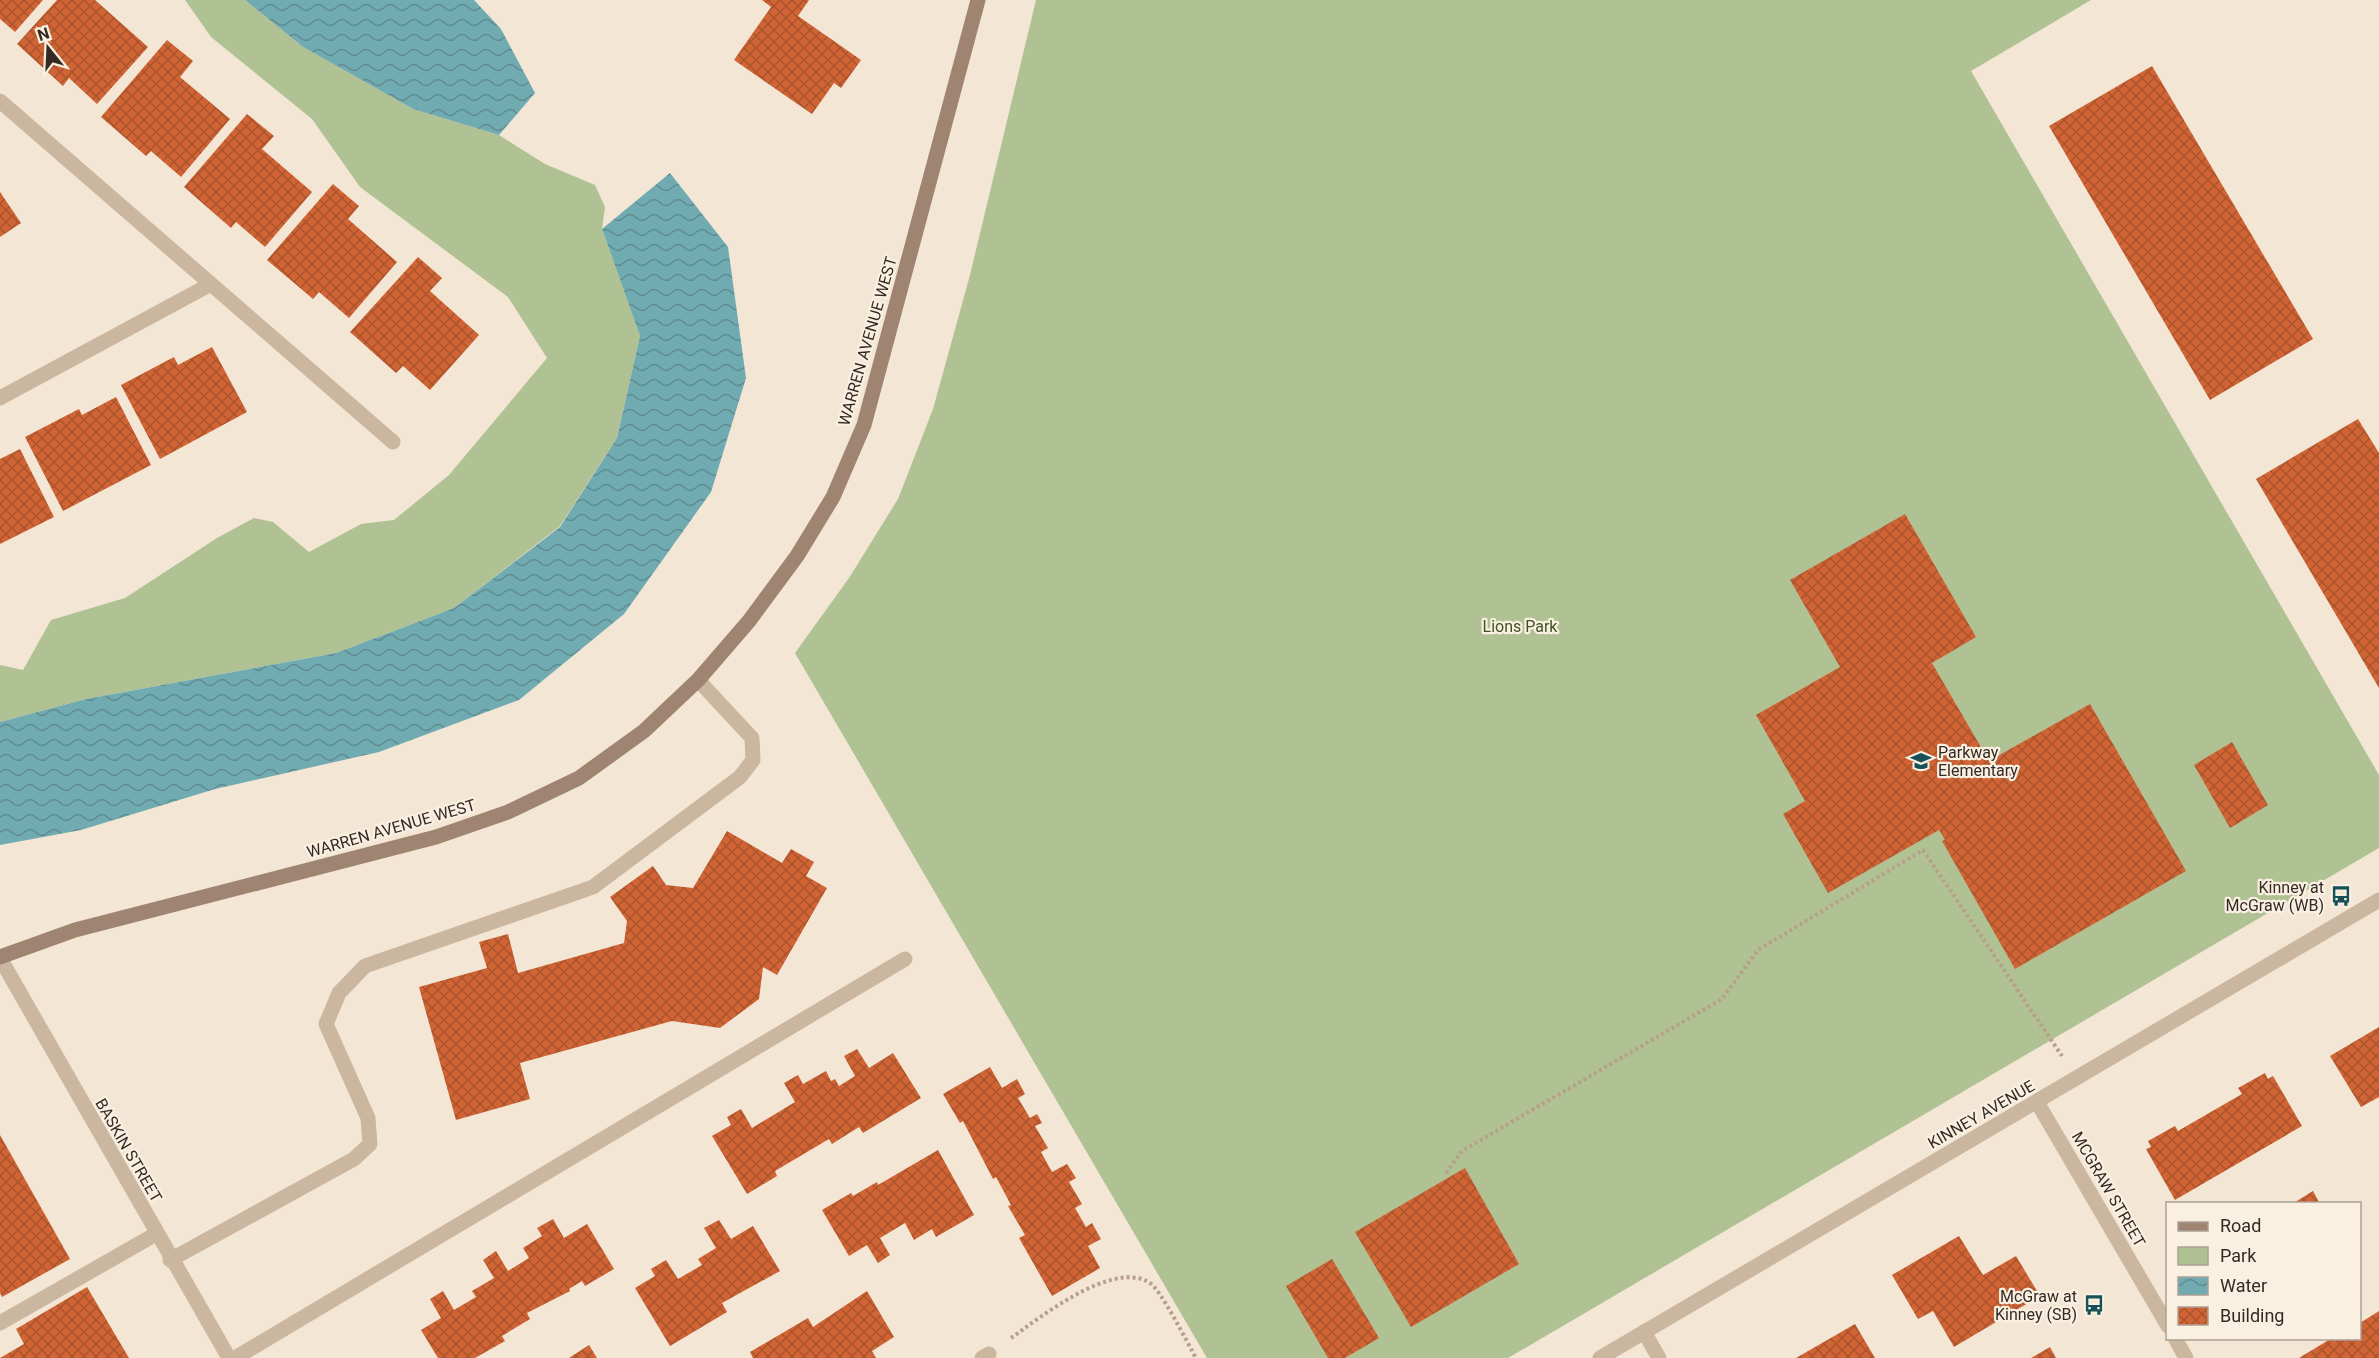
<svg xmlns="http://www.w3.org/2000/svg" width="2379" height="1358" font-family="Roboto,sans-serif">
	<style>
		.green { fill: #b0c294 }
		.water { fill: url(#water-waves) }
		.building { fill: url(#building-cross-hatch) }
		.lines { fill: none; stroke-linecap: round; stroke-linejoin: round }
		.path { stroke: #b7a08a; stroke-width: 4; stroke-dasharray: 3 3; stroke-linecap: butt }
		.lane { stroke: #cbb6a0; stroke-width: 15 }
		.street { stroke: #cbb6a0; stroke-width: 15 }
		.secondary { stroke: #9f8571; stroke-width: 15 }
		.labels { text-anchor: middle; stroke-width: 4.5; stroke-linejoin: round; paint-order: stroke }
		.street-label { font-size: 16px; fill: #342a24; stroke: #faf0e1 }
		.park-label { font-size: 16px; fill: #405425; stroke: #faf0e1 }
		.poi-label { font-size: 16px; fill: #342a24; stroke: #faf0e1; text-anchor: end }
	</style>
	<defs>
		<pattern id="water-waves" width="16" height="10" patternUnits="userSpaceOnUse" patternTransform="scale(1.5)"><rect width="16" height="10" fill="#71abb2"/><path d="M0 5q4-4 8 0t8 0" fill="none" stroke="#5e8b91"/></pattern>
		<pattern id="building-cross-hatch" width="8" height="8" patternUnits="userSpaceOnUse" patternTransform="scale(1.5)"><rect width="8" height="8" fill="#d16434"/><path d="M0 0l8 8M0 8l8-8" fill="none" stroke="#aa532c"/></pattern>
	</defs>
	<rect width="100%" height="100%" fill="#f3e6d4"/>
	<g class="green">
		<path d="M185,0H245L303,47L413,109L499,135L545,164L595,185L605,207L602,229L640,336L617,438L560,526L454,608L336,653L86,699L0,722V665L23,670L51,620L125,598L217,538L254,518L273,522L309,552L361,524L394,520L449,475L547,358L508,297L360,187L312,119L211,37Z"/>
		<path d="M1036,0H2091L1971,71L2379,775V848L1508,1358H1207L795,653L849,578L898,499L933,409L970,275Z"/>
	</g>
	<g class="water">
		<path d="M245,0H474L501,29L535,93L499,135L413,109L303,47Z"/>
		<path d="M670,173L728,247L746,378L711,492L624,614L519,700L379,752L215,789L81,830L0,845V722L86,699L336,653L454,608L560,527L617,438L640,336L602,229Z"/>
	</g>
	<g class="building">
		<path d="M0,0H43L15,32L0,19Z"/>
		<path d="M57,0H95L148,47L97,104L69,78L63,86L17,44Z"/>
		<path d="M762,0H809L798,16L861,60L841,88L834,83L812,114L734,60L771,7Z"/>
		<path d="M167,40L193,61L180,77L230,119L181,177L151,151L146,156L101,117Z"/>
		<path d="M2152,66L2313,339L2210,400L2049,126Z"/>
		<path d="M247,114L274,136L262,149L312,192L265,247L236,222L231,228L184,187Z"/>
		<path d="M333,184L359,206L348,219L397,262L349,318L319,292L313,299L267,260Z"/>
		<path d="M0,192L21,223L0,237Z"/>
		<path d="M418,257L442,278L430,291L479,335L430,390L403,366L396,373L350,332Z"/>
		<path d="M212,347L247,412L160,459L121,385L174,357L178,365Z"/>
		<path d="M116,397L151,465L63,511L25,437L79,409L82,415Z"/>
		<path d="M2358,419L2379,453V688L2256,479Z"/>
		<path d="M20,449L54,517L0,544V459Z"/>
		<path d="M1905,514L1976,637L1932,663L1989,761L2090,704L2186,871L2015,969L1942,841L1945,840L1939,830L1828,893L1783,814L1805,801L1756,715L1840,667L1790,580Z"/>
		<path d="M2232,742L2268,805L2230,828L2194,765Z"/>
		<path d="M727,831L782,863L791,849L814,862L806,876L827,888L777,975L763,967L759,999L720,1028L672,1021L520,1063L530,1099L456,1120L419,987L487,968L479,942L508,934L518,973L624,943L627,921L610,897L653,866L666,885L693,888Z"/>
		<path d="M2379,1027V1097L2361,1107L2330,1056Z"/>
		<path d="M857,1049L869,1068L893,1053L921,1098L863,1133L859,1127L832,1144L829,1139L775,1171L777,1176L747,1194L712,1136L731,1125L727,1117L741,1109L752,1128L795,1102L784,1083L798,1075L803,1084L826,1071L831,1081L835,1079L839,1086L855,1076L844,1056Z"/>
		<path d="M990,1067L1002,1088L1017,1079L1025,1094L1018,1098L1030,1118L1037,1114L1042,1123L1035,1126L1048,1148L1041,1152L1052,1172L1067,1164L1076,1178L1069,1182L1082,1204L1075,1208L1086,1227L1092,1223L1101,1239L1088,1246L1100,1268L1052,1296L1019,1238L1025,1235L1008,1206L1011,1205L996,1177L993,1179L963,1121L960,1123L943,1094Z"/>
		<path d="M2265,1073L2268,1079L2273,1076L2302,1126L2175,1200L2146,1149L2151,1147L2148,1141L2175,1126L2178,1131L2242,1094L2238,1088Z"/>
		<path d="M0,1135L70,1259L2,1297L0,1293Z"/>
		<path d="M938,1150L974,1215L936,1237L932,1229L914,1240L905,1223L880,1238L890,1255L878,1263L867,1245L849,1256L822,1210L851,1193L853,1196L877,1182L878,1185Z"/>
		<path d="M1465,1168L1519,1264L1411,1327L1355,1232Z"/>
		<path d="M2313,1191L2320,1204H2292Z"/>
		<path d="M553,1219L564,1238L587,1224L614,1269L585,1286L582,1281L569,1289L570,1291L527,1313L530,1319L502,1336L505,1341L475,1358H438L421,1330L441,1318L430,1299L443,1291L454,1310L476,1297L472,1291L494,1278L483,1260L496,1251L508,1271L529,1258L523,1248L542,1236L537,1228Z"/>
		<path d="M719,1220L731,1239L753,1226L780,1271L722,1303L727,1312L670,1346L635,1288L655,1276L651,1269L666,1260L678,1279L702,1265L698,1259L716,1248L704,1228Z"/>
		<path d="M1959,1236L1983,1275L2016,1256L2040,1296L1954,1347L1933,1311L1918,1319L1892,1275Z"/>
		<path d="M1332,1259L1379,1338L1345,1358H1328L1286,1286Z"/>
		<path d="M87,1287L129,1358H0L24,1344L16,1329Z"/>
		<path d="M867,1291L894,1337L872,1351L876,1358H753L750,1352L808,1318L813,1327Z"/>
		<path d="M2379,1311V1358H2299L2332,1338H2360V1323Z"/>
		<path d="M1855,1324L1875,1358H1796Z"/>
		<path d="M589,1345L597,1358H569Z"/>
		<path d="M2050,1347L2056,1358H2031Z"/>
	</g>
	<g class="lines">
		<g class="path">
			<path d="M1446,1173L1462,1151L1722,999L1758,950L1923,850L2062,1056"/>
			<path d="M1011,1338C1041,1317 1113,1259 1150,1283C1161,1290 1188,1344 1196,1358"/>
		</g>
		<g class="lane">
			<path d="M0,101L393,442"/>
			<path d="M0,398L211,284"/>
			<path d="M170,1260L354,1159L370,1144L368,1118L326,1024L339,993L365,966L593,887L740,777L753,760L752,738L698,680"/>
			<path d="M0,1323L156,1234"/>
			<path d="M1644,1332L1659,1358"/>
			<path d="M235,1358L905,959"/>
			<path d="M982,1358L989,1354"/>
		</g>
		<g class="street">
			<path d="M0,958L229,1358"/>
			<path d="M2037,1102L2168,1326"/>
			<path d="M2175,1338L2186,1358"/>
			<path d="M1600,1358L2379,900"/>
		</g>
		<path class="secondary" d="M0,957L75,930L436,837L508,812L579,778L644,731L698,680L749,621L797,556L833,497L864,425L978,0"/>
	</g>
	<defs>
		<g id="school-bare" transform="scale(1.62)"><path d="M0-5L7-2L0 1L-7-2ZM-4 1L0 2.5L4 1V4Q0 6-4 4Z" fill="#165059" stroke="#faf0e1" stroke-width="2.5" paint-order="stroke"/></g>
		<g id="bus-bare" transform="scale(1.62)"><path d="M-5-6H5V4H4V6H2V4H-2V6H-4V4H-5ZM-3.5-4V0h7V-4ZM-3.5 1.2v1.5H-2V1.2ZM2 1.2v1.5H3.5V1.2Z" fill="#165059" stroke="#faf0e1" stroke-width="2.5" paint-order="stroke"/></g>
	</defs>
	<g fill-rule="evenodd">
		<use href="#school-bare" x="1921" y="761"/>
		<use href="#bus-bare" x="2341" y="896"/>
		<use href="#bus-bare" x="2094" y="1305"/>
	</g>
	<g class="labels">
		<g class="street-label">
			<text transform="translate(867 341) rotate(-74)" y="6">WARREN AVENUE WEST</text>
			<text transform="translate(391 828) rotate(-16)" y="6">WARREN AVENUE WEST</text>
			<text transform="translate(1981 1114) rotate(-30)" y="6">KINNEY AVENUE</text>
			<text transform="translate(129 1150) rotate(60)" y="6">BASKIN STREET</text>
			<text transform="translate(2109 1189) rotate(60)" y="6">MCGRAW STREET</text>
		</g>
		<g class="park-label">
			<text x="1520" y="632">Lions Park</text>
		</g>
		<g class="poi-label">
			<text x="1938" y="758" text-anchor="start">Parkway<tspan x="1938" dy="18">Elementary</tspan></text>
			<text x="2324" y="893">Kinney at<tspan x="2324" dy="18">McGraw (WB)</tspan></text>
			<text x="2077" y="1302">McGraw at<tspan x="2077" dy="18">Kinney (SB)</tspan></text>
		</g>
	</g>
	<rect x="2166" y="1202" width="195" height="138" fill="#faf0e1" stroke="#aba195" stroke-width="1.5"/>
	<rect x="2178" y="1222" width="30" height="9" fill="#9f8571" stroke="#aba195" stroke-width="1.5"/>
	<text x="2220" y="1232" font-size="18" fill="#342a24">Road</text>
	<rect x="2178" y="1247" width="30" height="18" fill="#b0c294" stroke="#aba195" stroke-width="1.5"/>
	<text x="2220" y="1262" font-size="18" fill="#342a24">Park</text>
	<rect x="2178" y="1277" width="30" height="18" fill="url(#water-waves)" stroke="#aba195" stroke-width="1.5"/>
	<text x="2220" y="1292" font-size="18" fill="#342a24">Water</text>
	<rect x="2178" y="1307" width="30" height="18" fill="url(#building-cross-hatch)" stroke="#aba195" stroke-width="1.5"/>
	<text x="2220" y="1322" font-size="18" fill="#342a24">Building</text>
	<g transform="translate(48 48) rotate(342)" stroke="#faf0e1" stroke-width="4.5" paint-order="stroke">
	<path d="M0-4.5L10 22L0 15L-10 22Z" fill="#342a24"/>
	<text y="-9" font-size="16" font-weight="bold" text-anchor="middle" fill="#342a24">N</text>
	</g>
</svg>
